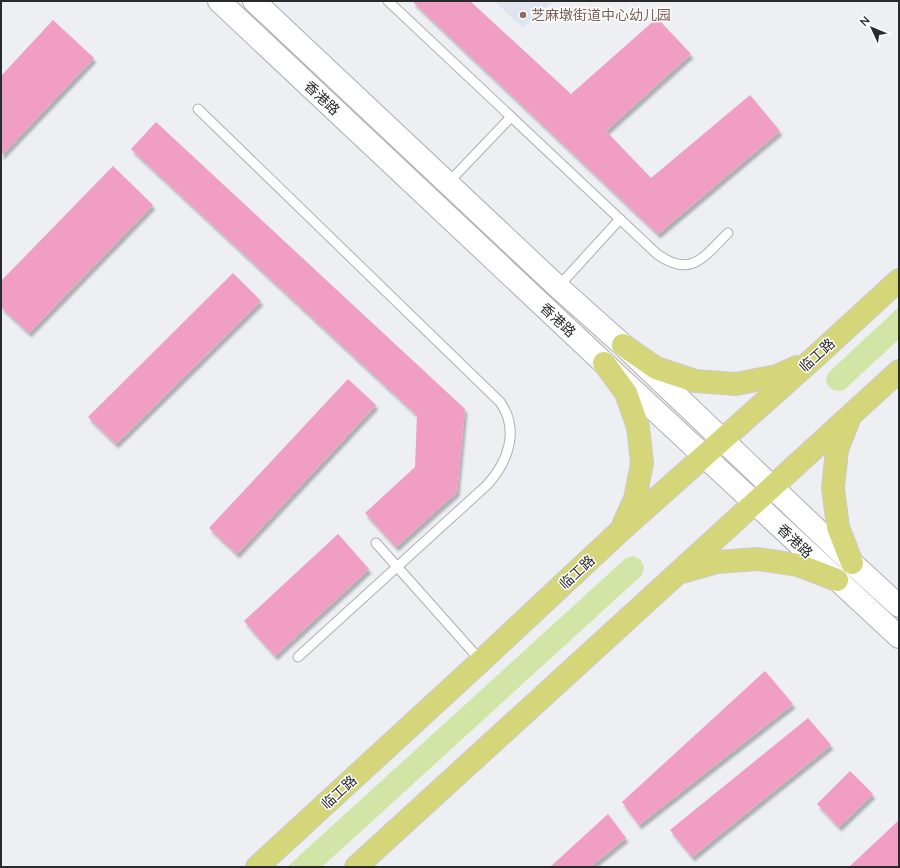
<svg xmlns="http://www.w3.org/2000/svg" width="900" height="868" font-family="Lato,'Noto Sans SC',sans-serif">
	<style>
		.built { fill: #dfe5ef }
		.green { fill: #d0e5a6 }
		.building { fill: #f19ec5; filter: url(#shadow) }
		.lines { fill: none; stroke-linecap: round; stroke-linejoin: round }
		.service-casing { stroke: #adafb2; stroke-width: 11 }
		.secondary-casing { stroke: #adafb2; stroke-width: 24 }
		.primary-casing { stroke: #ccc; stroke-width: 24 }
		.service { stroke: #fff; stroke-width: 9 }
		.secondary { stroke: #fff; stroke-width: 22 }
		.primary { stroke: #d4d679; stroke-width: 22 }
		.education-dot { fill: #8d6e63; stroke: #fff; stroke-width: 1.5 }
		.labels { text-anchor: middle; stroke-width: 3; stroke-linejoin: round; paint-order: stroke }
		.education-label { font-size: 14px; fill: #785e54; stroke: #fff; text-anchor: start }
		.street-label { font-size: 14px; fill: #292a2b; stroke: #fff }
	</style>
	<defs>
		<filter id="shadow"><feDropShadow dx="2.5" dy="4.5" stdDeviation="1" flood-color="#0004"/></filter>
	</defs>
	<rect width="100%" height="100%" fill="#edeff2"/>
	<path class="built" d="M494,1H553L523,28Z"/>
	<g class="green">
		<path d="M899,307V339L844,390C834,392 830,390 826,381L828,373Z"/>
		<path d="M634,556L641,560L644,568L642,575L322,867H287L626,558Z"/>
	</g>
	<g class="building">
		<path d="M412,1H470L571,94L657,18L691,54L606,131L651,178L750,95L780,131L658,234Z"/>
		<path d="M53,20L94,58L1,156V76Z"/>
		<path d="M156,122L465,409L457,492L396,547L365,513L415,467L417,415L131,149Z"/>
		<path d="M113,166L153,205L29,333L1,307V281Z"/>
		<path d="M233,273L261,301L116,444L88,417Z"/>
		<path d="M348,379L376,405L237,554L209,528Z"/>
		<path d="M338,534L369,569L275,656L244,621Z"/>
		<path d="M765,671L793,704L639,825L622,802Z"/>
		<path d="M808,718L831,745L692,857L670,830Z"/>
		<path d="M850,771L873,794L839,827L817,804Z"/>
		<path d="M608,814L626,838L590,867H550Z"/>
		<path d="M899,820V865L897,867H849Z"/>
	</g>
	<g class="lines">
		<g class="service-casing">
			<g id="service">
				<path d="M388,1L657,254C692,279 704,256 728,233"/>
				<path d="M198,109L500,402C520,430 508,462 487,485L298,657"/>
				<path d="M448,183L511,117"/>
				<path d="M558,287L620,219"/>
				<path d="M376,543L481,661"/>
			</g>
		</g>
		<g class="secondary-casing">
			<g id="secondary">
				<path d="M219,1L604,363L899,637"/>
				<path d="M254,1L558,287L623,345L852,563L899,606"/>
			</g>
		</g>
		<g class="primary-casing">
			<g id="primary">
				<path d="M623,345L656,368L695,381L736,384L777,376L797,367"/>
				<path d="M604,363L626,393L638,427L642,463L635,499L624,523"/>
				<path d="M849,419L837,450L833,488L838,527L852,563"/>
				<path d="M682,572L717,562L758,559L798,565L837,580"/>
				<path d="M257,867L481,661L619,532L814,358L899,280"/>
				<path d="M356,867L899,371"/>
			</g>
		</g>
		<use href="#service" class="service"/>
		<use href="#secondary" class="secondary"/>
		<use href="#primary" class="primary"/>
	</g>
	<circle class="education-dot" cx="523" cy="15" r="4"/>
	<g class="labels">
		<g class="education-label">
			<text x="531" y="20">芝麻墩街道中心幼儿园</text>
		</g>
		<g class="street-label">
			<text transform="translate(322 98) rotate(43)" y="5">香港路</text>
			<text transform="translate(558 320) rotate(43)" y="5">香港路</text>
			<text transform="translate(817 355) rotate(-42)" y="5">临工路</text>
			<text transform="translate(795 541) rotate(43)" y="5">香港路</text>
			<text transform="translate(577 572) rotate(-43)" y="5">临工路</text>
			<text transform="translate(339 792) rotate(-43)" y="5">临工路</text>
		</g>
	</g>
	<rect width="900" height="868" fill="none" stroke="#292a2b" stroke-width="4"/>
	<g transform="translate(872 28) rotate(314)" stroke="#ffffff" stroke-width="3" paint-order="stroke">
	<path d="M0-3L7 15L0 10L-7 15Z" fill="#292a2b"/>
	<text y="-6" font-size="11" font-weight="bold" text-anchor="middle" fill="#292a2b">N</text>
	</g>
</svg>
